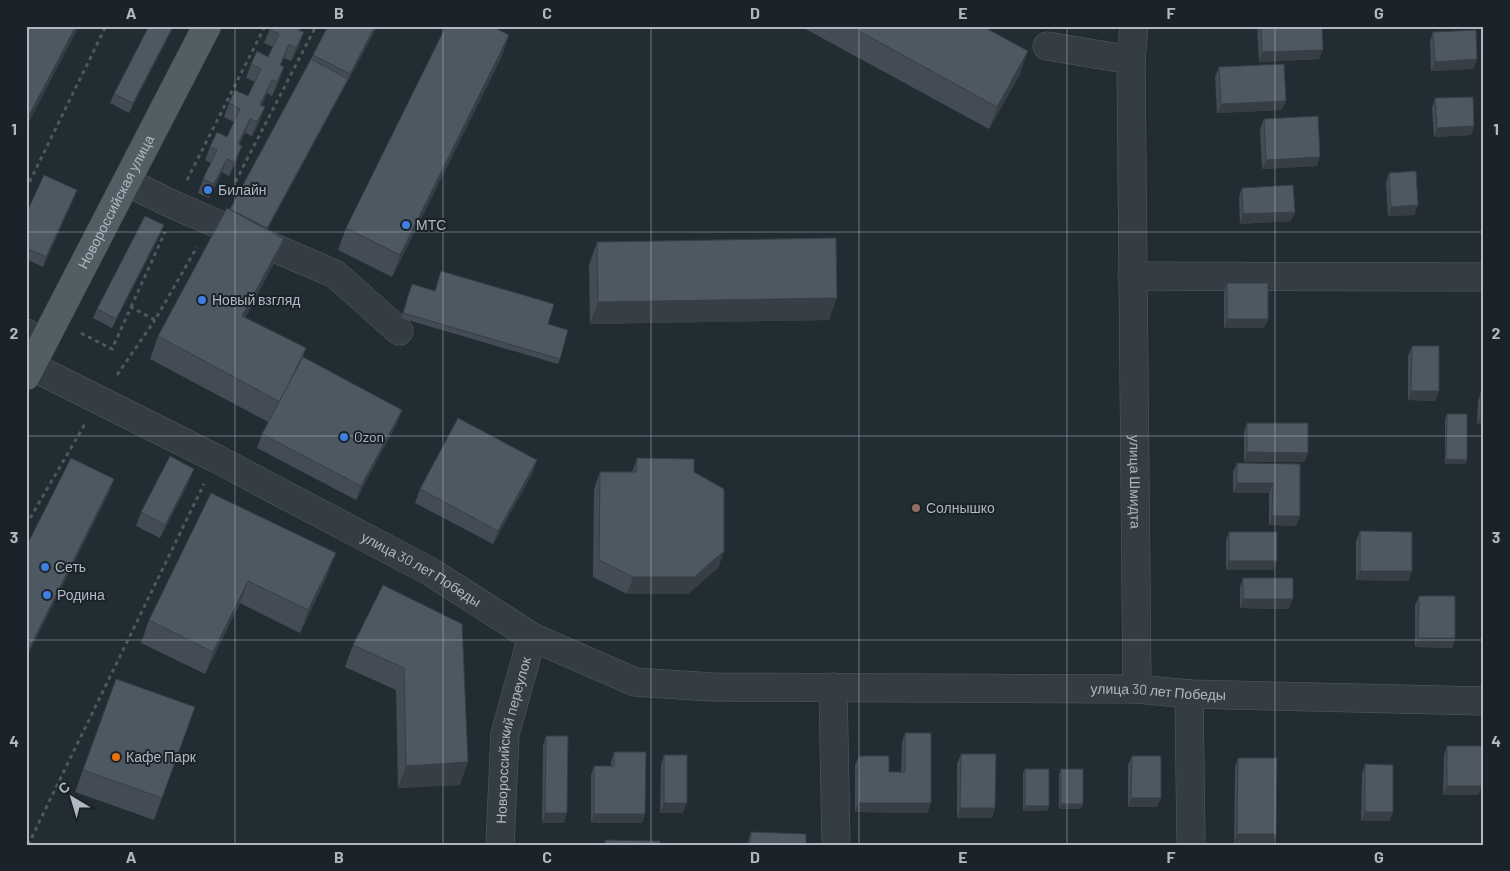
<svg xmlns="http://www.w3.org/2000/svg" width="1510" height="871" font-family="Barlow,sans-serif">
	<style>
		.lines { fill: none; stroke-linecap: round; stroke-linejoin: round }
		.minor-casing { stroke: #535b62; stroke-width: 29 }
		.major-casing { stroke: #3f464e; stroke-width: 29 }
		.path { stroke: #4b5a5a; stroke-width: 3; stroke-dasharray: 4 4; stroke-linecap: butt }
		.minor { stroke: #353d44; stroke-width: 28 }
		.major { stroke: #535d64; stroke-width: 28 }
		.wall { fill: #434c54 }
		.shaded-wall { fill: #373e45 }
		.building { fill: #4e5862; stroke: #373e45 }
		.grid { fill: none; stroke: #b0b8c1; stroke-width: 1; stroke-opacity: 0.55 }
		.shop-dot { fill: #3f7fe0; stroke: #1b2229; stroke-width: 2 }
		.education-dot { fill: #8d6e63; stroke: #1b2229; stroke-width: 2 }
		.food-dot { fill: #e8710a; stroke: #1b2229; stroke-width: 2 }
		.labels { text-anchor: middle; stroke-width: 4; stroke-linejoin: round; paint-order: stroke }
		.poi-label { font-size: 14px; fill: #b0b8c1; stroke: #1b2229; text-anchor: start }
		.street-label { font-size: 14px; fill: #b0b8c1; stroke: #1b2229 }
		.neatline { fill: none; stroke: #b0b8c1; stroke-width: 2 }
		.grid-label { font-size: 16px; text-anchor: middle; font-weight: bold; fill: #b0b8c1 }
	</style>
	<rect width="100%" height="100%" fill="#222c33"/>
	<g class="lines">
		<g class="minor-casing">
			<g id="minor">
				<path id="s1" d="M1134,26L1131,60L1137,689"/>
				<path d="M1047,46L1131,60"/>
				<path d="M127,182L176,206L335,274L399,331"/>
				<path d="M1132,276L1484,277"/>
				<path d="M26,333L43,343"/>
				<path id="s2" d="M31,366L217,459L431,572L532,637L635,682L712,687L1137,689L1189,694L1484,701"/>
				<path d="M833,687L836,845"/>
				<path d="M1189,694L1191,845"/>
				<path id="s3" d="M500,845L505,734L532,637"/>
			</g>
		</g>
		<g class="major-casing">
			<g id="major">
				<path id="s4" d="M26,376L207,26"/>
			</g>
		</g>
		<g class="path">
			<path d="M187,180L265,26"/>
			<path d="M26,189L106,26"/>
			<path d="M228,196L316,26"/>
			<path d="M131,307L165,232"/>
			<path d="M81,333L112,349L131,307L155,320L197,247"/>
			<path d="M117,375L155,320"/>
			<path d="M26,525L85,424"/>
			<path d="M28,845L204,484"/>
		</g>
		<use href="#minor" class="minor"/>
		<use href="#major" class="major"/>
	</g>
	<g class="wall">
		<path d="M174,26L129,113L110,103L114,94Z"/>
		<path d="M271,26H302L300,30L299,46L291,61L284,58L281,65L279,81L272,96L267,93L262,105L260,120L252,136L245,133L239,145L237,160L229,176L222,172L209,198L198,193L203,179L211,163L205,160L210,147L227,137L234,122L224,117L229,103L248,96L255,82L246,78L251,64L268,57L273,47L264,43Z"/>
		<path d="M800,26H982L1020,74L989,129Z"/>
		<path d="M1257,26H1322L1319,59L1259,62Z"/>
		<path d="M376,29L267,230L284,239L275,261L245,318L306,348L303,357L402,410L397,423L356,500L257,448L262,434L268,422L150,359L158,336L230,210L311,59L313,55Z"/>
		<path d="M1433,32L1477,59L1473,69L1431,71L1430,41Z"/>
		<path d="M509,35L501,58L392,277L338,250L346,228Z"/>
		<path d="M1219,67L1282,110L1217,113L1215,77Z"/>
		<path d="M1435,98L1474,126L1471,135L1434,137L1432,108Z"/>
		<path d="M1264,119L1317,166L1262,169L1260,129Z"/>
		<path d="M1389,173L1418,205L1414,215L1388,216L1386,183Z"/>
		<path d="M1242,188L1295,212L1291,221L1240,224L1239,197Z"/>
		<path d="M77,190L73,200L43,267L26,259V214Z"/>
		<path d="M160,235L112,328L93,318L97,309Z"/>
		<path d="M597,242L829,320L590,324L589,265Z"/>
		<path d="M1227,283L1268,319L1264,328H1224V292Z"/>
		<path d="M410,289L548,324L560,359L558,364L401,318Z"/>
		<path d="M1412,346L1439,391L1435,401L1408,400V356Z"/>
		<path d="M1481,392H1484V424H1477L1478,401Z"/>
		<path d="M1447,414L1467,460L1465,464H1445V419Z"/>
		<path d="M1247,423L1308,453L1304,462H1244V432Z"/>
		<path d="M637,458L694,472L724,551L718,568L688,594H627L593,577L594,489L600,472H632Z"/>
		<path d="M537,460L532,474L493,544L415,503L420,489Z"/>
		<path d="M1237,463L1300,464V516L1296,526L1269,525V493H1233V472Z"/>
		<path d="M189,482L160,538L136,526L141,512Z"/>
		<path d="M211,493L327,576L300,633L240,603L205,674L141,643L149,620Z"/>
		<path d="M1360,531L1412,571L1408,581L1356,580V541Z"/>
		<path d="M1229,532L1273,570H1226V541Z"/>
		<path d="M1243,578L1289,609L1240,608V587Z"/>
		<path d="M383,585L460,785L398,788L396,690L345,667L353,645Z"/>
		<path d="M1419,596L1455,638L1452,648L1415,647V606Z"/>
		<path d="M116,679L195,707L154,820L75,792Z"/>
		<path d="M905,733L931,803L927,813L855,812V765L859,756L889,772H901L902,742Z"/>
		<path d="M546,736L564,823H542L543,745Z"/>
		<path d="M1447,746L1482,786L1478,795H1443L1444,755Z"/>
		<path d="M614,752L645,814L642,823H591V775L594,766H611V762Z"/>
		<path d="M961,754L995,808L992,818H957V764Z"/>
		<path d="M664,755L683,813H660L661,765Z"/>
		<path d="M1132,756L1157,807H1128V765Z"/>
		<path d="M1238,758L1273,843H1234L1235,767Z"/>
		<path d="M1365,764L1393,812L1389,821H1361L1362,774Z"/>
		<path d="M1025,769L1047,811H1023V774Z"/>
		<path d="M1061,769L1083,804L1081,809H1059V774Z"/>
		<path d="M751,832L806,845H747L748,842Z"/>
	</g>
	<g class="shaded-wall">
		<path d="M76,26H79L26,128V121Z"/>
		<path d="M173,26H174L129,113L133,103Z"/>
		<path d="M375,26H377L376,29L346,84L265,233L267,228L348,79L350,74Z"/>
		<path d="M304,32L299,46L291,61L296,48Z"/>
		<path d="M509,35L501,58L392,277L400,255Z"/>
		<path d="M289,44L284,58L275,79L280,65Z"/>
		<path d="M1323,50L1319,59L1259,62L1262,52Z"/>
		<path d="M1028,51L1020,74L989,129L997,107Z"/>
		<path d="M1477,59L1473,69L1431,71L1435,62Z"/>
		<path d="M284,67L279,81L272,96L277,82Z"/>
		<path d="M272,80L267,93L255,118L260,105Z"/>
		<path d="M1286,101L1282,110L1217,113L1221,104Z"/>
		<path d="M265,107L260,120L252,136L257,122Z"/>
		<path d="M250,119L245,133L233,158L238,144Z"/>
		<path d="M1474,126L1471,135L1434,137L1437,128Z"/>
		<path d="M242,146L237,160L229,176L234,162Z"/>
		<path d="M1320,157L1317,166L1262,169L1266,160Z"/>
		<path d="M227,159L222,172L209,198L214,184Z"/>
		<path d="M77,190L73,200L43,267L46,257Z"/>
		<path d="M1418,205L1414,215L1388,216L1391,207Z"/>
		<path d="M1295,212L1291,221L1240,224L1243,214Z"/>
		<path d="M164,225L160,235L112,328L116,319Z"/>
		<path d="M284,239L275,261L234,339L242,316Z"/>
		<path d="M837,298L829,320L590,324L598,302Z"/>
		<path d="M1227,319H1268L1264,328H1224Z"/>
		<path d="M1411,391H1439L1435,401L1408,400Z"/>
		<path d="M402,410L397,423L356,500L361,486Z"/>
		<path d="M1481,415H1484V424H1477Z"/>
		<path d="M1247,452L1308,453L1304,462H1244Z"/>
		<path d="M1446,459L1467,460L1465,464H1445Z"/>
		<path d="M537,460L532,474L493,544L498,531Z"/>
		<path d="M194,469L189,482L160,538L165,525Z"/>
		<path d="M114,479L109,493L26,659V655Z"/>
		<path d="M1237,483H1273L1269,493H1233Z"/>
		<path d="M1272,516H1300L1296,526L1269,525Z"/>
		<path d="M724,551L718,568L688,594H627L633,577Z"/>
		<path d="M336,553L327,576L300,633L308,610Z"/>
		<path d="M1229,561H1277L1273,570H1226Z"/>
		<path d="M1360,571H1412L1408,581L1356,580Z"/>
		<path d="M248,581L240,603L205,674L213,652Z"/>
		<path d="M1243,599H1293L1289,609L1240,608Z"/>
		<path d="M1418,638H1455L1452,648L1415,647Z"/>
		<path d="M468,762L460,785L398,788L406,766Z"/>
		<path d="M1447,786H1482L1478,795H1443Z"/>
		<path d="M1131,798H1161L1157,807H1128Z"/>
		<path d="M664,803H687L683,813H660Z"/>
		<path d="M858,803H931L927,813L855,812Z"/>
		<path d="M1061,804H1083L1081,809H1059Z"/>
		<path d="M1025,806H1049L1047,811H1023Z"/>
		<path d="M960,808H995L992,818H957Z"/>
		<path d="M1365,812H1393L1389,821H1361Z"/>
		<path d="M545,813H567L564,823H542Z"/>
		<path d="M594,814H645L642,823H591Z"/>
		<path d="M1237,834H1276L1273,843H1234Z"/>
	</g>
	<g class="building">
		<path d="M26,26H76L26,121Z"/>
		<path d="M149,26H173L133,103L114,94Z"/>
		<path d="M271,26H300L298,30L304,32L296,48L289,44L280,65L284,67L277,82L272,80L260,105L265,107L257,122L250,119L238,144L242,146L234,162L227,159L214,184L203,179L217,150L210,147L217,132L227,137L240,109L229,103L235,90L248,96L261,69L251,64L257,51L268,57L279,34L269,29Z"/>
		<path d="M328,26H375L350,74L313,55Z"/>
		<path d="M446,26H491L509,35L400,255L346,228Z"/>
		<path d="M850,26H982L1028,51L997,107Z"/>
		<path d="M1261,26H1322L1323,50L1262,52Z"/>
		<path d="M1476,30L1477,59L1435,62L1433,32Z"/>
		<path d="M311,59L348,79L267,228L230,209Z"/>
		<path d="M1284,64L1286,101L1221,104L1219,67Z"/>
		<path d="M1473,97L1474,126L1437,128L1435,98Z"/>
		<path d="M1318,116L1320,157L1266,160L1264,119Z"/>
		<path d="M1416,171L1418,205L1391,207L1389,173Z"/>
		<path d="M44,175L77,190L46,257L26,248V214Z"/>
		<path d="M1293,185L1295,212L1243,214L1242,188Z"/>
		<path d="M227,208L284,239L242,316L306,348L280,402L158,336Z"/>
		<path d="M145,216L164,225L116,319L97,309Z"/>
		<path d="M836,238L837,298L598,302L597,242Z"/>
		<path d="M441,271L554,304L548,324L568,330L560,359L403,313L412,284L435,291Z"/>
		<rect x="1227" y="283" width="41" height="36"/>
		<path d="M1412,346H1439V391H1411Z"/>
		<path d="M303,357L402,410L361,486L262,434Z"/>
		<rect x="1481" y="392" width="3" height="23"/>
		<path d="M1447,414H1467V460L1446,459Z"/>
		<path d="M458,418L537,460L498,531L420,489Z"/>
		<path d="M1247,423H1308V453L1247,452Z"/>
		<path d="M170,456L194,469L165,525L141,512Z"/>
		<path d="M71,458L114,479L26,655V547Z"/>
		<path d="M637,458L694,459V472L724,489V551L694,577H633L599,560L600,472H636Z"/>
		<path d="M1237,463L1300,464V516H1272L1273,483H1237Z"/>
		<path d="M211,493L336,553L308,610L248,581L213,652L149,620Z"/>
		<path d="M1360,531L1412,532V571H1360Z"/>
		<rect x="1229" y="532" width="48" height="29"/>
		<rect x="1243" y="578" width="50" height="21"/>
		<path d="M383,585L462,624L468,762L406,766L404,668L353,645Z"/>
		<path d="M1419,596H1455V638H1418Z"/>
		<path d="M116,679L195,707L162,798L83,770Z"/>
		<path d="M905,733H931V803H858L859,756H889V772H905Z"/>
		<path d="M546,736H568L567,813H545Z"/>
		<rect x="1447" y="746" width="35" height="40"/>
		<path d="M614,752H646L645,814H594V766H614Z"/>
		<path d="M961,754H996L995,808H960Z"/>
		<rect x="664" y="755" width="23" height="48"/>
		<path d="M1132,756H1161V798H1131Z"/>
		<path d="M1238,758H1277L1276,834H1237Z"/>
		<path d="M1365,764L1393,765V812H1365Z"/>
		<rect x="1025" y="769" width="24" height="37"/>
		<rect x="1061" y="769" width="22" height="35"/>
		<path d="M751,832L806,834V845H750Z"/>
		<path d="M605,840L660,841V845H605Z"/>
	</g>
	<path class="grid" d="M235,26V845M443,26V845M651,26V845M859,26V845M1067,26V845M1275,26V845M26,232H1484M26,436H1484M26,640H1484"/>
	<g class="shop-dot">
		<circle cx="208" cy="190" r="5"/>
		<circle cx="406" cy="225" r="5"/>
		<circle cx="202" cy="300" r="5"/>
		<circle cx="344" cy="437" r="5"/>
		<circle cx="45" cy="567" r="5"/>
		<circle cx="47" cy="595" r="5"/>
	</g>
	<circle class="education-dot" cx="916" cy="508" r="5"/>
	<circle class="food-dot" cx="116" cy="757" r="5"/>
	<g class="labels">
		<g class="poi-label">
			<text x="218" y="195">Билайн</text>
			<text x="416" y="230">МТС</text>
			<text x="212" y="305">Новый взгляд</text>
			<text x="354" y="442">Ozon</text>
			<text x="926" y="513">Солнышко</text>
			<text x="55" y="572">Сеть</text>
			<text x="57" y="600">Родина</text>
			<text x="126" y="762">Кафе Парк</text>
		</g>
		<g class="street-label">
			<text dy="5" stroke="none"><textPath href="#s4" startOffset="196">Новороссийская улица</textPath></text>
			<text dy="5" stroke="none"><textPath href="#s1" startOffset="456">улица Шмидта</textPath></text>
			<text dy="5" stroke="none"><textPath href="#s2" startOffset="440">улица 30 лет Победы</textPath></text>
			<text dy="5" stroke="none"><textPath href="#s2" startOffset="1206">улица 30 лет Победы</textPath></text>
			<text dy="5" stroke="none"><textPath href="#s3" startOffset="106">Новороссийский переулок</textPath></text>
		</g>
	</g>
	<rect width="1510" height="871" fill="none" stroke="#1b2229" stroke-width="55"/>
	<g transform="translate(72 798) rotate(322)" stroke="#1b2229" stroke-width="4" paint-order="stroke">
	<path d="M0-4L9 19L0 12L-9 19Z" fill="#b0b8c1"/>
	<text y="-8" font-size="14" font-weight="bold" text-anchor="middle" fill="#b0b8c1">С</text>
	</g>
	<rect x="28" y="28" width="1454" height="816" class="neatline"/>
	<g class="grid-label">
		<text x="131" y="19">A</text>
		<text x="339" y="19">B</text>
		<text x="547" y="19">C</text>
		<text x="755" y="19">D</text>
		<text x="963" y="19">E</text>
		<text x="1171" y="19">F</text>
		<text x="1379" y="19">G</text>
		<text x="14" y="135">1</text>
		<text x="1496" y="135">1</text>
		<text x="14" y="339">2</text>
		<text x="1496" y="339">2</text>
		<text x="14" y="543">3</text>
		<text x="1496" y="543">3</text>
		<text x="14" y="747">4</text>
		<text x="1496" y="747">4</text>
		<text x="131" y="863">A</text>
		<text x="339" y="863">B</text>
		<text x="547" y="863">C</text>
		<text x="755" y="863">D</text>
		<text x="963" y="863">E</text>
		<text x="1171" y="863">F</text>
		<text x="1379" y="863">G</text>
	</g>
</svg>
